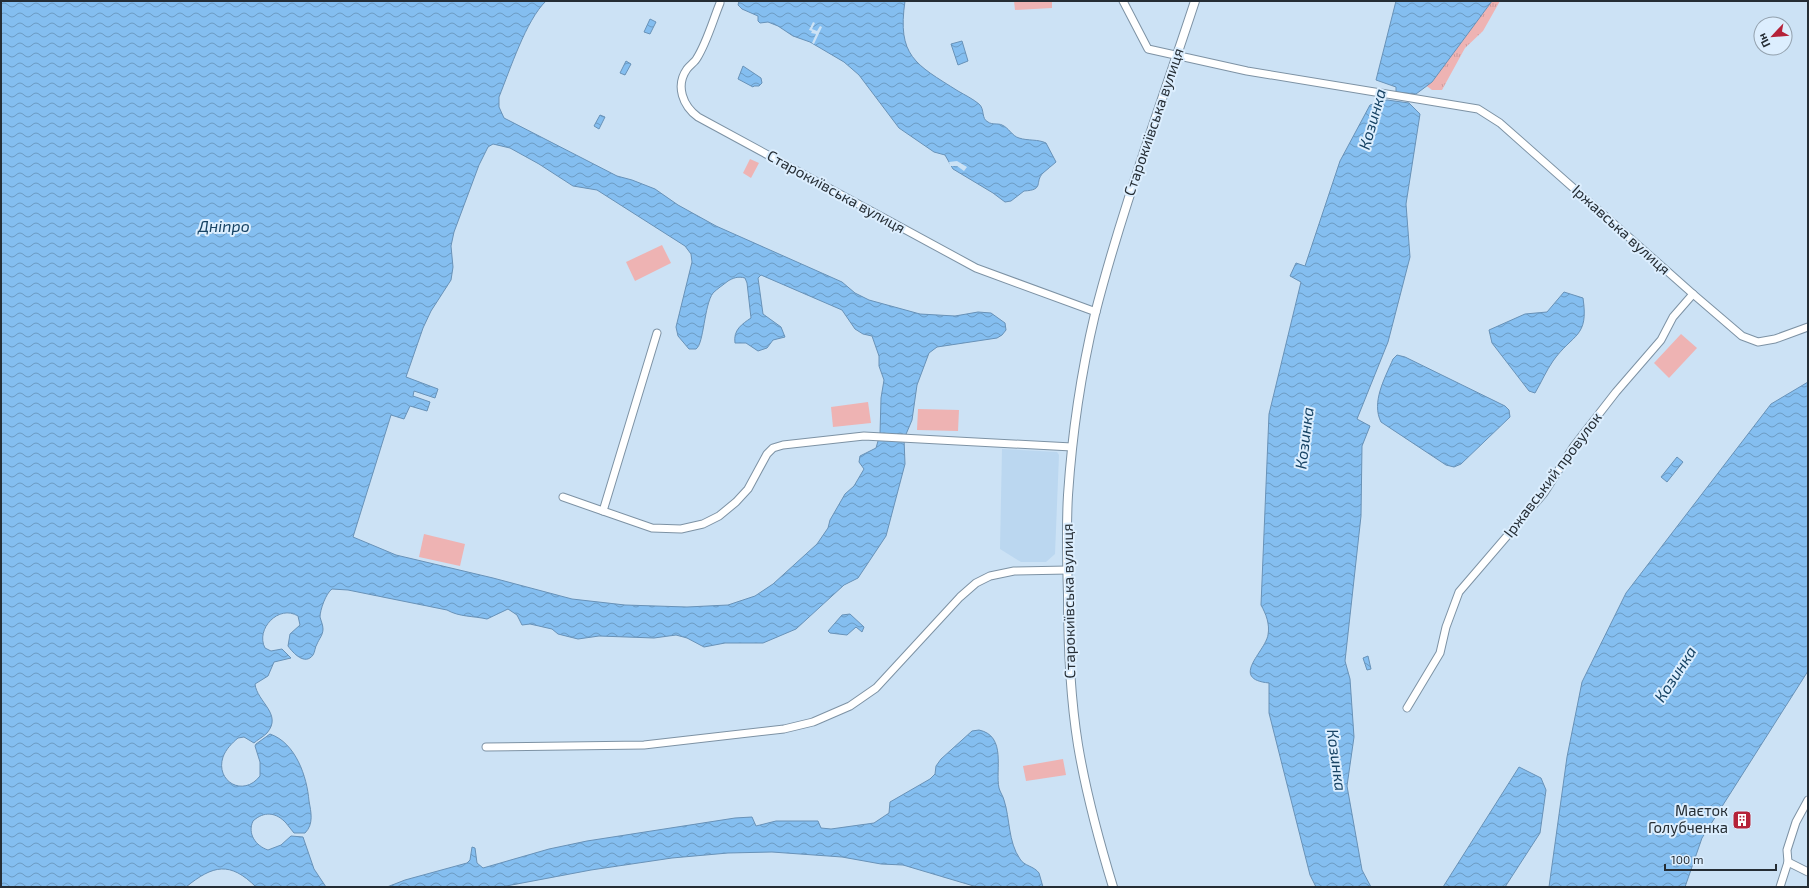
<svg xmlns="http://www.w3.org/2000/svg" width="1809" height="888" font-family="'Exo 2',sans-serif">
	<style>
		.built { fill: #bbd7f0 }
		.grass { fill: url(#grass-tufts) }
		.pitch { fill: #eeb3b3 }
		.water { fill: url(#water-waves); stroke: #6892b8; fill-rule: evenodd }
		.pier { fill: #cce2f5 }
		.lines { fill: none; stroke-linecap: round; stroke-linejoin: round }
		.minor-casing { stroke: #7d92a4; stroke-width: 9 }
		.tertiary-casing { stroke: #7d92a4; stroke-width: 10 }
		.minor { stroke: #fff; stroke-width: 7 }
		.tertiary { stroke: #fff; stroke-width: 8 }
		.labels { text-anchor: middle; stroke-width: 4; stroke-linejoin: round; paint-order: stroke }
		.street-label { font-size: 15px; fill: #252d34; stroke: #dceefe }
		.poi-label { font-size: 15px; fill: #252d34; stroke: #dceefe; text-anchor: end }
		.water-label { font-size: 16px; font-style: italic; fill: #174364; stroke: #dceefe }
	</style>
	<defs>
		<pattern id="grass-tufts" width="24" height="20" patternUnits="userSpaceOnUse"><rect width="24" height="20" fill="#eeb3b3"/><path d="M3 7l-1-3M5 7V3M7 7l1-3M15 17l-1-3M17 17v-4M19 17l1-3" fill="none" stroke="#cc9a9b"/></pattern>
		<pattern id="water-waves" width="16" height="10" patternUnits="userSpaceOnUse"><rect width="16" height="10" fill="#84bef0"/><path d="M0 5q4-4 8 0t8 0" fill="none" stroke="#6c9bc3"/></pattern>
	</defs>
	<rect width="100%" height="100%" fill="#cce2f5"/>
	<path class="built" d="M1002,449L1057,452L1059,455L1055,554L1046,562H1021L1000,549Z"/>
	<path class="grass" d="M1492,1H1500L1483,31L1465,48L1442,90H1432L1424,84L1432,82Z"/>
	<g class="pitch">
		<path d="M1014,1H1052V8L1015,10Z"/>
		<path d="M750,159L759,163L751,178L743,173Z"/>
		<path d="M662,245L671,263L635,281L626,262Z"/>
		<path d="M1681,334L1697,348L1669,378L1654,363Z"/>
		<path d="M868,402L871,423L833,427L831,407Z"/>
		<path d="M918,409L959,410L958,431L917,430Z"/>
		<path d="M424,534L465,544L460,566L419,557Z"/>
		<path d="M1063,759L1066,775L1026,781L1023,766Z"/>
	</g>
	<g class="water">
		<path d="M1,1H546C526,20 510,70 499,97V107L504,118L617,176L632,180L655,189L678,205L716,226L842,282L855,293L869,300L920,314L955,316L978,312L991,313L1005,323L1006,330L1002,335L997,338L937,347L929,353L917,385L912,420L904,439L905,464L886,536L858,578L844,585L796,629L763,643H725L704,647L687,638L676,635L654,638L599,636L578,639L558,634L552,629L530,624L522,625L517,615L508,609L487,619C474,616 459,617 447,610L348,590L332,589C326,593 320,610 320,617C321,621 323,625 323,629C323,635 319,639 317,644C315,647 315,652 313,655C305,666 293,653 288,646L290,634L300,625L298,616C279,604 255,629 265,648L271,651L282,649L291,658L274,662L268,676L255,684C257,702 283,714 267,733C263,737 257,740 254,743L244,737L238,738C232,743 226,749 223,757C215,781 243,798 260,776V762L255,746L256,744L270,734C296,743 307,777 309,801C311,812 314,824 305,833H294C291,830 289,826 286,823C276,812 264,811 253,821C247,834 256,846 268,850L281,845L291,836L303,837L314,869L326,887H256C230,861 213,865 186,887H1ZM493,144L510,148L539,164L573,186L597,190L685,246L691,254L692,262L676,327L678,336L689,349H696C704,344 704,305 713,293C717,289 723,285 728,281C733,278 738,276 745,278L747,283L751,318C742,324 733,330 735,343H746L758,351L767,348L773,340L785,337L781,327L763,314L758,278L761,275L842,310L855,329L863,334L872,336L879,356V366L884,380L881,398L880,434L876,448L860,456L859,462L864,469L854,486L845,494L830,520L828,528L817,544L773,584L755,596L728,605L687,607L625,605L572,599L493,578L396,555L353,537L391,415L404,419L410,406L427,411L430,402L413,396L414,391L435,398L438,389L406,377L423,328L431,311L451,280L453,267L451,246L454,232L479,165L488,147Z"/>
		<path d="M739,1H905C897,56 915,64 958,91C965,95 973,99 979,104C985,109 981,119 988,122C992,125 998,123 1002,125C1009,128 1012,136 1019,138C1028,141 1038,139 1046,143L1056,162C1052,166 1047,169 1043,173C1034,182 1045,190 1024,191L1011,201L1005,202L993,193L953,169L945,155L934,152L899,128L859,75L844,62L810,42L793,36L778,26L768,22L760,23L758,21V16L742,9L738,5Z"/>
		<path d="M1396,1H1492L1432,82L1416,94L1396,92V87L1376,80Z"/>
		<path d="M650,19L656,22L650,34L644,32Z"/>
		<path d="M962,41L968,61L958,65L951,44Z"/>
		<path d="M626,61L631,64L625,75L620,73Z"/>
		<path d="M743,66L761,78L762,83L759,86H754L753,87L738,79Z"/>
		<path d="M1387,100L1409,103L1420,114L1406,204L1410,257L1388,342L1357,419L1370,426L1362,446L1361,516L1345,661L1350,679L1354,737L1347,786L1362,870L1371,887H1316L1310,875L1269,713V683C1229,679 1265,652 1268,635C1270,624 1266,614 1261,605L1269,414L1301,282L1290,276L1296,263L1305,266L1340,161L1370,105Z"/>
		<path d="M600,115L605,117L599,129L594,126Z"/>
		<path d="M1564,292L1583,298C1589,338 1573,333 1553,361C1546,371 1541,383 1535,393L1529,391L1492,343L1489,330L1525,314L1547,312Z"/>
		<path d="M1397,355L1405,357L1505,406L1509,410L1510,417L1461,464L1454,467L1446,465L1381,422C1371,402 1385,378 1393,359Z"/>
		<path d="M1808,382V671L1702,838L1685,887H1549L1567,757L1582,682L1626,593L1771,404Z"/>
		<path d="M1677,457L1683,462L1667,482L1661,477Z"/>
		<path d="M850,614L864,627L862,632L856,627L847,635L830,633L828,631L842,615Z"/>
		<path d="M1368,656L1371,669L1367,670L1363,658Z"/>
		<path d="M979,730C1007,736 995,770 999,788C1000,792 1003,796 1004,800C1010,818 1008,842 1020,859C1024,866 1034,866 1039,873L1043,887H977L903,865L881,864L842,857L772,852L728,853L672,858L591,870L501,887H387L405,880L467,863L470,860L472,847L475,848L477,863L483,868L549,849L587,841L735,818L752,817L756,826L776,821H818L821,828L831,829L874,823L889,813L890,802L930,779L935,774L936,766L941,759L972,731Z"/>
		<path d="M1519,767L1541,778L1546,790L1540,833L1505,887H1443Z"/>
	</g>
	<g class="pier">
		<path d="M813,22L815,23L812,29L817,31L820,26L822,27L814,44L812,43L816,34L811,33L812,31L809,30Z"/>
		<path d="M957,161L967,167L964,171L957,166H950L949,162Z"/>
	</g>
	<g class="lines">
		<g class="minor-casing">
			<g id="minor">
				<path d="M1123,1L1148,49L1247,71L1478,109L1500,123L1693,294L1742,336L1758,342L1775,339L1808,327"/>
				<path d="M720,3C713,20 707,42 697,58C695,62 690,65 687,69C675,86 683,106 698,117L976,268L1096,312"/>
				<path d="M657,333L603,511L652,528L681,529L703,524L719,516L736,502L748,489L767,454L773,448L783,445L864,436L1072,447"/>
				<path d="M563,497L603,511"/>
				<path d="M1407,708L1440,653L1446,627L1459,592L1544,493L1574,446L1616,392L1661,340L1673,317L1693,294"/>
				<path d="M486,747L644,745L784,729L813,722L850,706L876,688L960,597L976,583L990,576L1014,571L1068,570"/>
				<path d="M1788,862L1808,872"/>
				<path d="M1780,887L1788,862L1787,850L1796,822L1808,800"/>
			</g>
		</g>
		<g class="tertiary-casing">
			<path id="tertiary" d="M1113,887C1099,841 1086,793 1078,745C1070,695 1068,645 1068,595C1067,562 1066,528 1068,495C1072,435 1081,373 1095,314C1122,208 1161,105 1195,1"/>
		</g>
		<use href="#minor" class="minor"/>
		<use href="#tertiary" class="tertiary"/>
	</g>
	<defs>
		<g id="building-square" transform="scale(1)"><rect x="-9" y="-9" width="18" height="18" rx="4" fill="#b52239" stroke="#dceefe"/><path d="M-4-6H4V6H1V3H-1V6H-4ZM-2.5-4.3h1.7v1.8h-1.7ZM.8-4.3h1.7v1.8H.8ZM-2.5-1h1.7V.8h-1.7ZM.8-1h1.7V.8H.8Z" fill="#fff"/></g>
	</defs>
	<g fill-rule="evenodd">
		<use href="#building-square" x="1742" y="820"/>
	</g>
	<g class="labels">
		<g class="street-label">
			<text transform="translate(1154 122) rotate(-71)" y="5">Старокиївська вулиця</text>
			<text transform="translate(836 192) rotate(29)" y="5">Старокиївська вулиця</text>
			<text transform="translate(1621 230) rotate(42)" y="5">Іржавська вулиця</text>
			<text transform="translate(1553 475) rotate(-53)" y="5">Іржавський провулок</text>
			<text transform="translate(1069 601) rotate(-91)" y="5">Старокиївська вулиця</text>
		</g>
		<g class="poi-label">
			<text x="1728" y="816">Маєток<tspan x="1728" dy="17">Голубченка</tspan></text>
		</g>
		<g class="water-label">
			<text transform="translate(1372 119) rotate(-74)" y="6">Козинка</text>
			<text x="224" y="232">Дніпро</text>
			<text transform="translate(1304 438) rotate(-83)" y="6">Козинка</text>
			<text transform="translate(1675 674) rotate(-57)" y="6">Козинка</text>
			<text transform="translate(1337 760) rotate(82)" y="6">Козинка</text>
		</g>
	</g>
	<rect width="1809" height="888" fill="none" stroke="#252d34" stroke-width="4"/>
	<g transform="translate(1773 36) rotate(244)"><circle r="19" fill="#dceefe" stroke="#93a1ad"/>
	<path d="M0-3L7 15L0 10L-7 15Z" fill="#b52239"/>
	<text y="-6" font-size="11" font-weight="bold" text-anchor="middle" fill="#252d34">Пн</text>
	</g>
	<path d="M1665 864v6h111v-6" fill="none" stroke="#252d34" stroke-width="2"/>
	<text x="1671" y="864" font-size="12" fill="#252d34" stroke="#dceefe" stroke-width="3" paint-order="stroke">100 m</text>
</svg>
